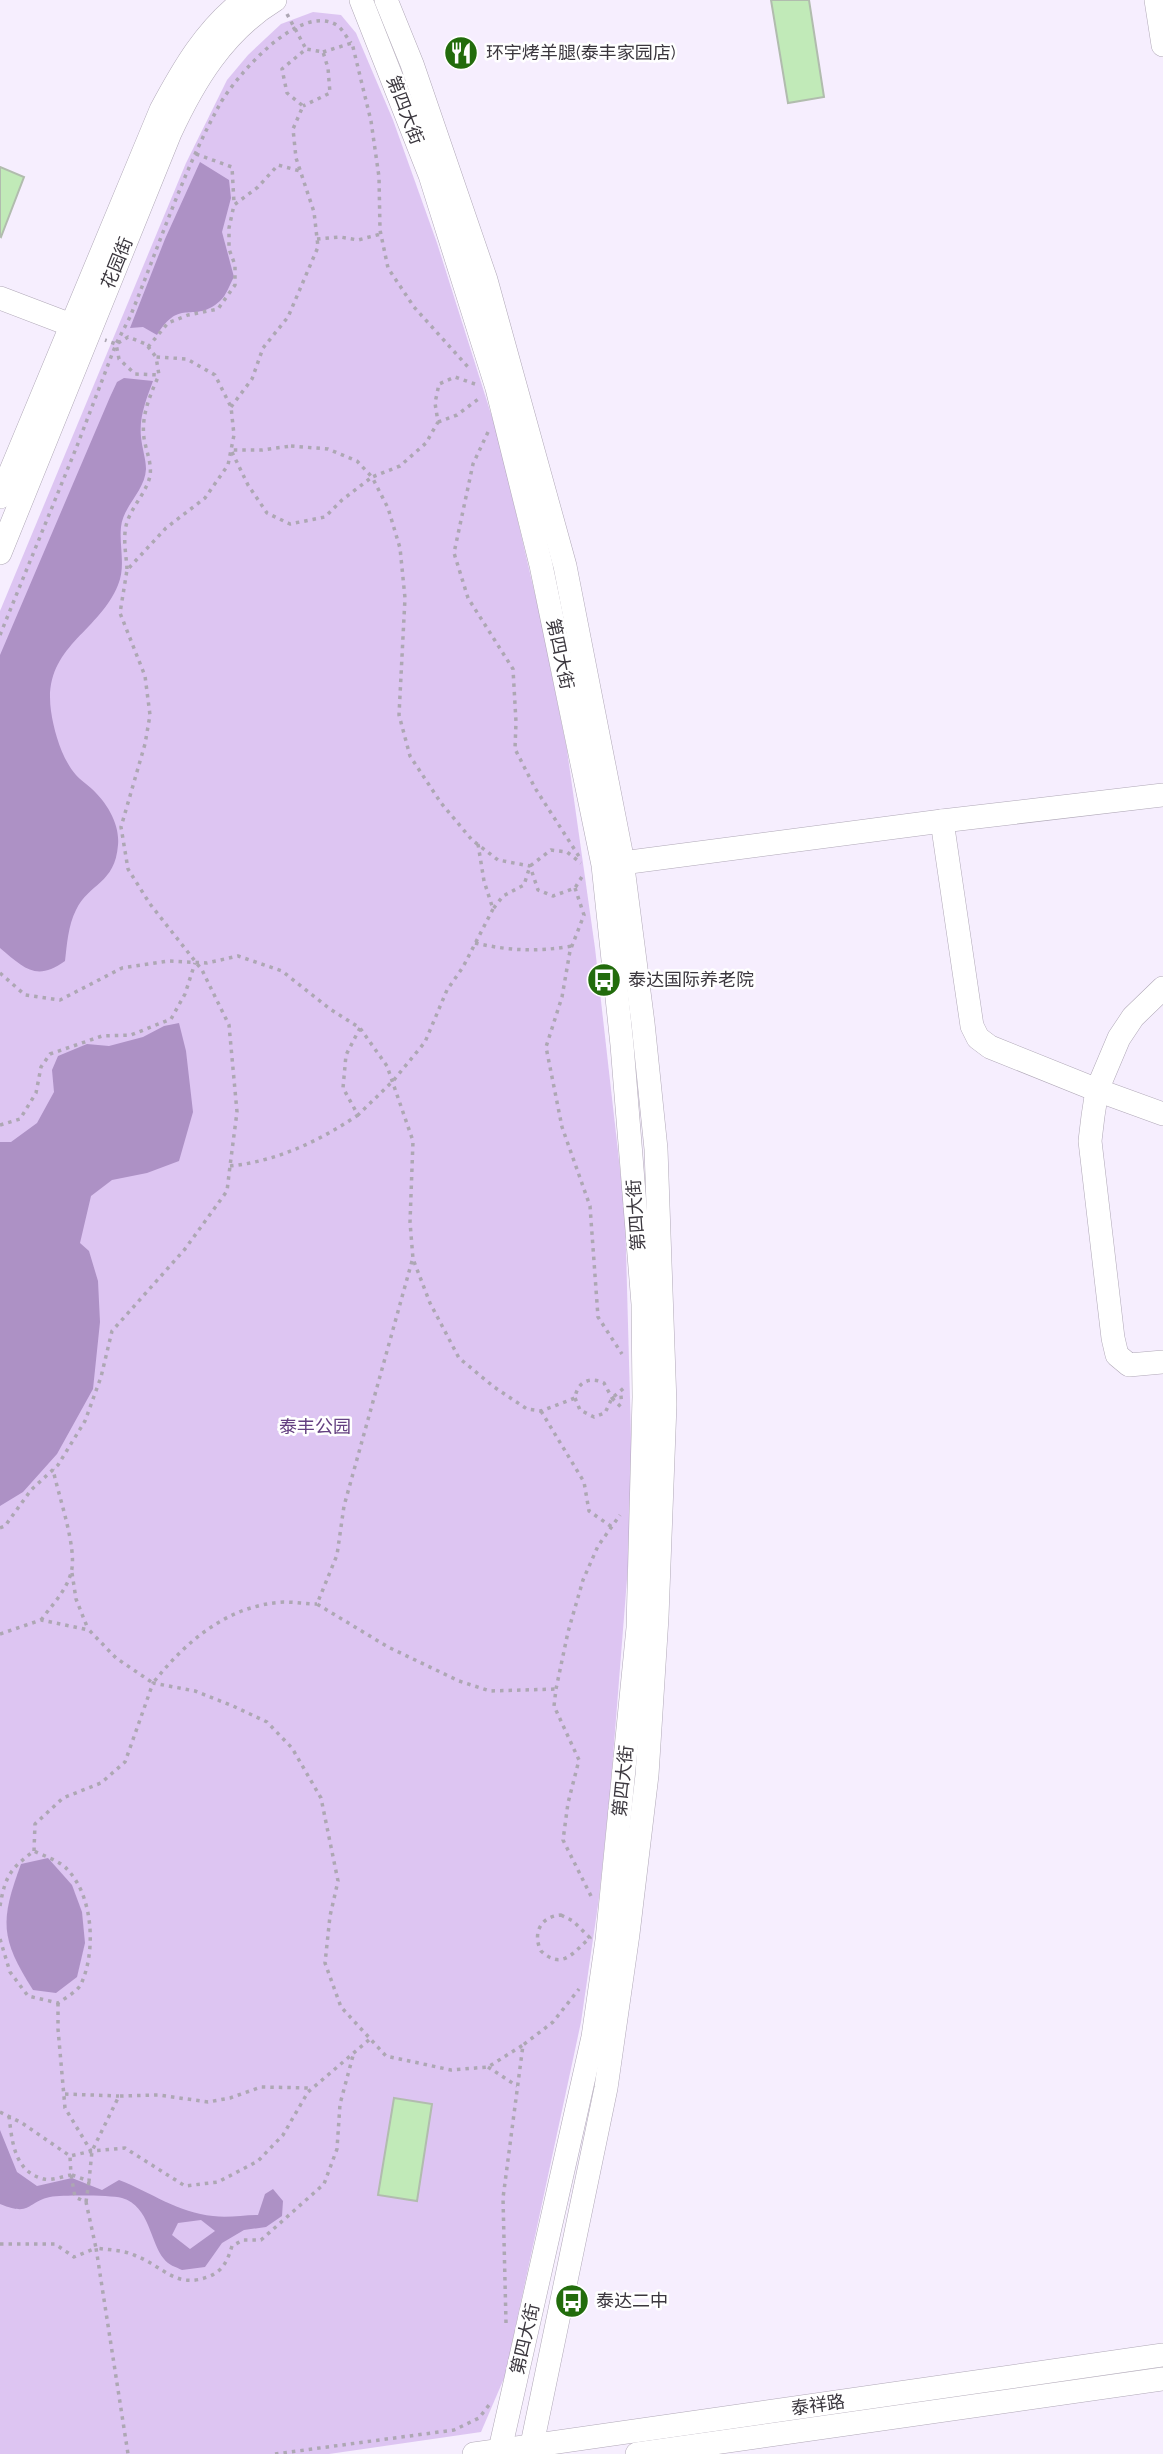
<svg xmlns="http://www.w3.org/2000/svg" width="1163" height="2454" font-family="Raleway,'Noto Sans SC',sans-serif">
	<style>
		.green { fill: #ddc5f2 }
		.water { fill: #ad91c5; fill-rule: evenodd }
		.building { fill: #c1eab8; stroke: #b1bcae; stroke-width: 2 }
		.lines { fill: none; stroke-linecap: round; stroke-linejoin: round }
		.minor-casing { stroke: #b0a8b7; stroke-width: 24 }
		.path { stroke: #ada7b3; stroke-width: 3.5; stroke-dasharray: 3.5 5; stroke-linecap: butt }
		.minor { stroke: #fff; stroke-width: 23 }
		.labels { text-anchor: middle; stroke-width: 5; stroke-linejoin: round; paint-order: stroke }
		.poi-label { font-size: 18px; fill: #3b373e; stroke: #fff; text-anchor: start }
		.street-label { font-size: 18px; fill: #3b373e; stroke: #fff }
		.park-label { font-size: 18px; fill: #644081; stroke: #fff }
	</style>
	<rect width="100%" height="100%" fill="#f6eefe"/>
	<path class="green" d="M313,12L341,15L356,33L393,120L437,243L498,436L540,616L567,750L595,948L625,1213L632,1473L630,1541L611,1782L599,1898L581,2022L505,2376L481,2432L329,2454H0V611L186,163L227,80L248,55L281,24Z"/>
	<g class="water">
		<path d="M200,162L229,180L231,198L222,232L234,277C230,284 226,296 220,301C193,325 181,296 157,335L143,327L130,328L165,239Z"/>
		<path d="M124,378L153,381C146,400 139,417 141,437C142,448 146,459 146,469C145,491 123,506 121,527C119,546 126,566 118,585C98,634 42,647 51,711C54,732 62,759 76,775C80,780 87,784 92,789C107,803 120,824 118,845C115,884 89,883 76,910C68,926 67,944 65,961C36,982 24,968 0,948V655L110,397L117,382Z"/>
		<path d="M179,1023L186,1051L193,1112L179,1161L147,1173L112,1180L91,1196L80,1243L89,1251L98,1281L100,1322L93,1389L57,1454L23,1492L0,1506V1142H11L37,1123L54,1092L52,1070L58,1056L87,1044L109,1046L143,1037L164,1026Z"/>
		<path d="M48,1858L72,1885L82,1912L85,1943L77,1977L56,1993L33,1990C0,1938 0,1921 21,1864Z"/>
		<path d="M0,2130L17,2172L37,2186L72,2178L102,2190L119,2180C150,2192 179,2213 213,2216C228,2218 244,2215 258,2215L265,2194L273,2189L283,2201L282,2216L266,2227L244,2230L222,2243L205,2267L182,2270C176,2267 168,2265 164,2259C150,2243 150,2206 122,2198C109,2195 64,2195 50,2197C26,2202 32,2217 0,2204ZM201,2220L215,2231L190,2249L172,2235L178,2223Z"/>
	</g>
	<g class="building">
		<path d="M771,0H809L824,97L788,103Z"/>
		<path d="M0,167L24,177L1,237L0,236Z"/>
		<path d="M394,2098L432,2104L417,2201L378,2195Z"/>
	</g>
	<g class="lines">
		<g class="minor-casing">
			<g id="minor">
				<path d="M361,0L430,175L497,388L541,565L603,865L622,1045L643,1304L644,1397L638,1628L607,1940L593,2037L499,2454"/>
				<path d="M386,0L412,64L486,280L565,566L621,852L643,1023L656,1149L665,1404L657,1617L647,1775L628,1934L606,2088L530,2454"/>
				<path d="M1156,0L1163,45"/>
				<path d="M0,298L71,325"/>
				<path d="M0,497L161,110C183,69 206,29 244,0"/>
				<path d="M0,553L170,133C194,81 224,31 275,0"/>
				<path d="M942,821L972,1026L978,1038L990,1047L1097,1090L1163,1114"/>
				<path d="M607,865L942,821L1163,795"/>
				<path d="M1163,988L1133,1017L1119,1038L1097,1090L1093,1116L1090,1141L1113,1338L1117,1355L1129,1365L1163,1362"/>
				<path d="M474,2454L1163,2355"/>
				<path d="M637,2454L1163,2379"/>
			</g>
		</g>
		<g class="path">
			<path d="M287,14L306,49"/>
			<path d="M323,52L352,43L371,121L379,177L380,230L388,268L414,307L468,367"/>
			<path d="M196,154L232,167L234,203"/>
			<path d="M317,239L340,237L358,240L381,234"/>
			<path d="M118,343L128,337L146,344L156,357"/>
			<path d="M148,347L168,323L188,315L218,309L235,285V265L229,249V228L234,205L258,187L278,165L300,171"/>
			<path d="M475,384L455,377L439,384L435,403L438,422L426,443L400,466L372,477L388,508L400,548L405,598L399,715L410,756L441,803L472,840L498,860L530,866L538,890L553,896L575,888L583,875"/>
			<path d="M231,407L252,379L263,348L288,317L318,247L314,212L296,158L293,129L303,106L287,93L282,69L306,49L323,52L328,68L330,93L303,106"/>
			<path d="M438,422L457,415L481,397"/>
			<path d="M488,432L473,464L454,553L468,598L513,669L516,722L515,749L535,788L580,858"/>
			<path d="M291,446L328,449L357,461L372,477L342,500L325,517L290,524L267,513L248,485L231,450H262Z"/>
			<path d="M127,569C126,551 121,532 130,515C136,502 147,490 150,476C152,463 146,451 144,438C141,416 150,395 159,375"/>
			<path d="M0,635L77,446L116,344L130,317C159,246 183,171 220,104C236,76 301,0 338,26C343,30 347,38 351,43"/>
			<path d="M478,844L484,881L493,909L503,896L524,885L530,866L551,850L567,852L581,863"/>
			<path d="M575,888L584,915L570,951L562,997L546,1047L562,1127L590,1206L598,1317L622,1354"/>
			<path d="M475,943C511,951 537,952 572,946"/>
			<path d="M0,973L25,995L60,1000L122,968L168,961L207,963L238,956L282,971L330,1009L360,1028L387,1066L413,1141L410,1222L413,1259L430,1303L459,1358L494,1387L527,1409L541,1411L575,1398C577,1382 590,1376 604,1383L612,1398L626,1397"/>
			<path d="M360,1028L346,1055L343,1088L358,1115L393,1081L425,1042L447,990L463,967L493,909"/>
			<path d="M0,1125L20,1119L36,1093L41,1067L50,1054L102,1036L131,1035L171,1019L185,994L195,963"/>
			<path d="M230,1166C278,1161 319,1141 358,1115"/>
			<path d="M412,1261L344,1506L337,1555L317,1604L388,1647L459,1681L490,1691L556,1689"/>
			<path d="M575,1398L580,1410L594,1417L605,1413L612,1398L625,1387"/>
			<path d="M612,1398L623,1409"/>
			<path d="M541,1411L584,1482L589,1511L612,1527"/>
			<path d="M0,1528L5,1526L31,1490L58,1465L85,1421L101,1377L112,1331L185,1249L227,1191L230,1166L237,1112L229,1025L202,970L150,904L128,869L121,827L145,744L150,715L145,676L120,613L127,570L166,528L205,498L228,465L234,435L231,407L215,375L187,359L156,357L159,375L135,374L119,359L116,344L105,340"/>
			<path d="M72,1573L76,1599L88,1629"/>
			<path d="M41,1620C52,1605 66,1591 71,1573C78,1549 58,1495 53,1469"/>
			<path d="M0,1634L41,1620L89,1630L116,1658L153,1683C186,1641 228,1605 284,1602C295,1602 306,1604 317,1604"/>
			<path d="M34,1851L35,1824L63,1798L101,1783L125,1762L153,1683L195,1691L233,1706L267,1722L292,1748L321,1798L338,1881L330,1916L325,1963L341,2007L386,2056L451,2070L488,2067L523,2045"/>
			<path d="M591,1896L563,1840L568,1803L579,1760L554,1706L556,1689L568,1632L583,1580L598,1546L620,1515"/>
			<path d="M0,1906C5,1876 11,1868 34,1851"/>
			<path d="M561,1915L573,1921L590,1938C573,1952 563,1971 541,1951C532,1933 541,1916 561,1915Z"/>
			<path d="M0,1939L10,1972L28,1996L58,2003C65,1998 79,1991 82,1982C96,1949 93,1896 67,1869C60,1861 44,1856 34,1851"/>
			<path d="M58,2003V2029L65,2108L91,2151"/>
			<path d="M488,2067L517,2086"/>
			<path d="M65,2094L119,2096"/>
			<path d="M0,2112L22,2123L70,2156L92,2151L125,2148L185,2186L218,2182L258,2161L283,2135L308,2092L370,2039"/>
			<path d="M9,2116C12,2141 14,2172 44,2179C51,2181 64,2176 71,2175L70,2157"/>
			<path d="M71,2175L75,2197L86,2202L96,2248C109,2250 123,2250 134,2255C165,2267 176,2290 210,2276C224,2270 228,2259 232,2246L243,2240H261L324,2184L337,2149L340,2104L354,2052"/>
			<path d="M72,2175L89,2181L92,2151L119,2096L159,2095L208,2102L230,2098L261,2087L310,2088"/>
			<path d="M86,2202L89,2181"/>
			<path d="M0,2244H55L74,2257L96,2248L128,2454"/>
			<path d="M506,2323L503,2198L523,2045L553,2022L579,1989"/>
			<path d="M275,2454L454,2430L479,2418L489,2405"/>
		</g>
		<use href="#minor" class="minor"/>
	</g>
	<defs>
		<g id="restaurant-disc" transform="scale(1.75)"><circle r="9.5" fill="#226c0c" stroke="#fff"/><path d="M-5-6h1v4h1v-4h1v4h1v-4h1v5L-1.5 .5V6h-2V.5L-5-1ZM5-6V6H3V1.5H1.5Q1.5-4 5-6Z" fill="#fff"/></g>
		<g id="bus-disc" transform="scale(1.75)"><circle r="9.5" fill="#226c0c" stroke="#fff"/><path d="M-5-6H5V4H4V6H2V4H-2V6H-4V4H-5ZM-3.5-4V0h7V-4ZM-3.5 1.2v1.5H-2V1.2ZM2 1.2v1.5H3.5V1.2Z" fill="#fff"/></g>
	</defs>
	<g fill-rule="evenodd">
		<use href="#restaurant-disc" x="461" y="53"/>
		<use href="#bus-disc" x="604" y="980"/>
		<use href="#bus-disc" x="572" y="2301"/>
	</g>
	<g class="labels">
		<g class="poi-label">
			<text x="486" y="59">环宇烤羊腿(泰丰家园店)</text>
			<text x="628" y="986">泰达国际养老院</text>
			<text x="596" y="2307">泰达二中</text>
		</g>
		<g class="street-label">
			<text transform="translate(405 110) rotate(69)" y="6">第四大街</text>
			<text transform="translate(117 263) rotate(-68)" y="6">花园街</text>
			<text transform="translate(560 654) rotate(78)" y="6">第四大街</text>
			<text transform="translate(636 1215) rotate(-94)" y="6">第四大街</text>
			<text transform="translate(623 1781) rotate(-84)" y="6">第四大街</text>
			<text transform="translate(525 2339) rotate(-77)" y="6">第四大街</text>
			<text transform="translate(818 2405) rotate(-8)" y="6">泰祥路</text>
		</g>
		<g class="park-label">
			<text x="315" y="1433">泰丰公园</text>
		</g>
	</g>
</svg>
